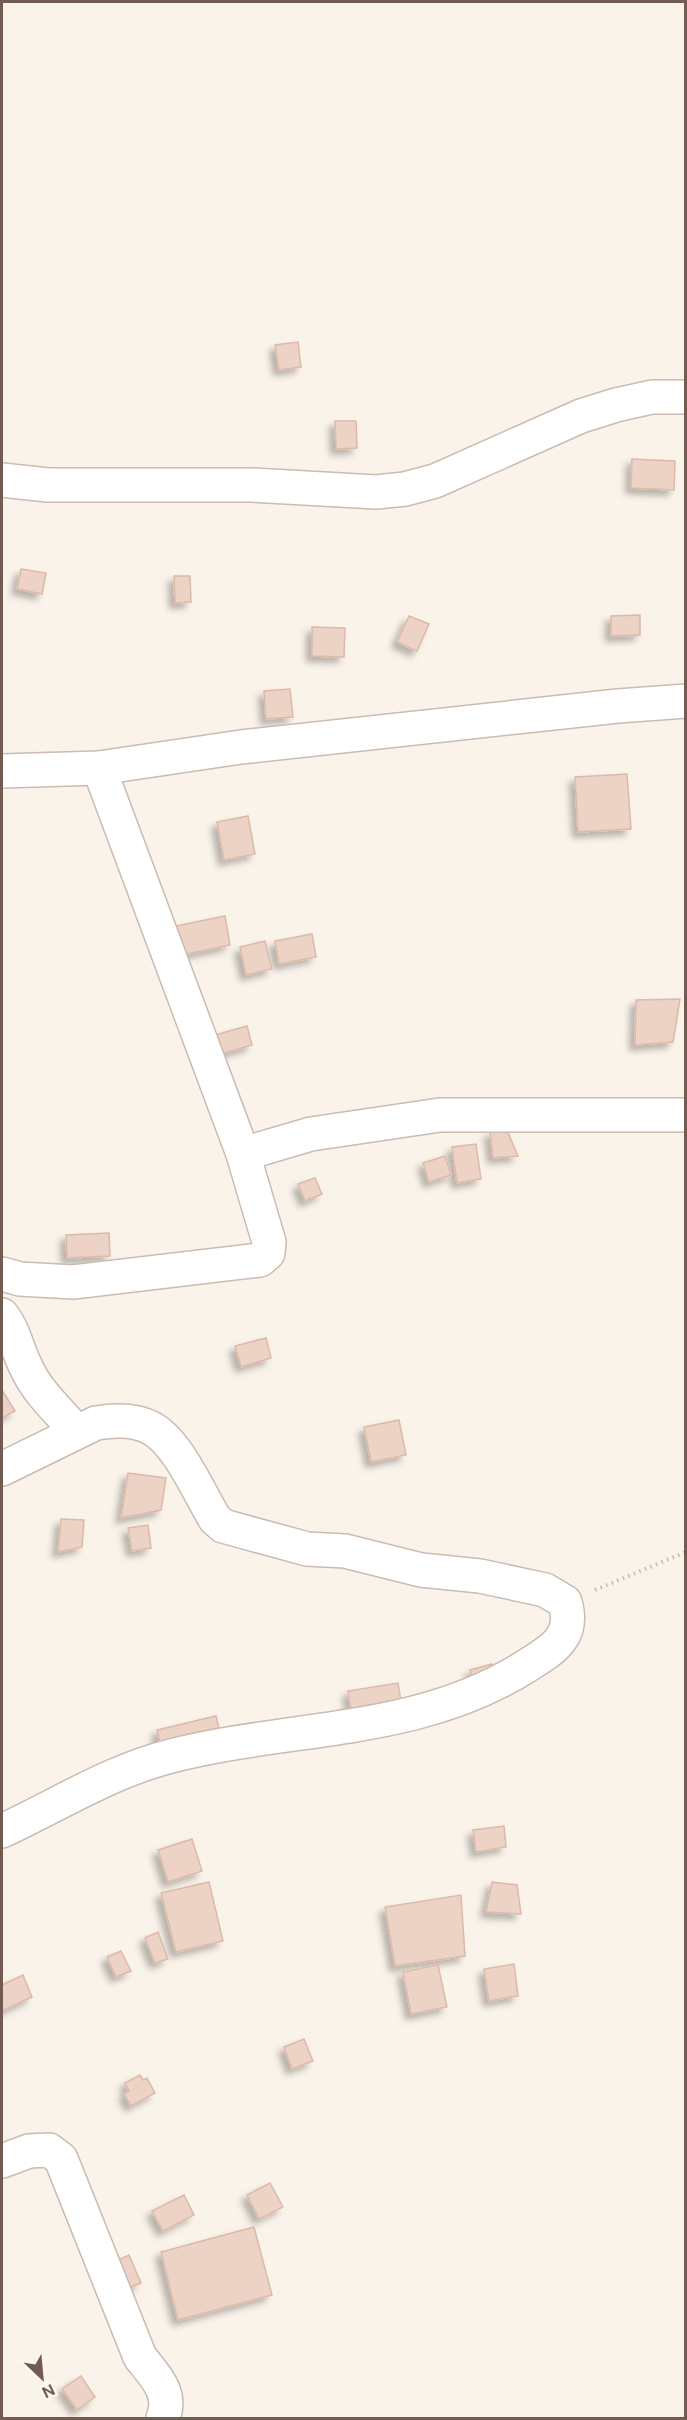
<svg xmlns="http://www.w3.org/2000/svg" width="687" height="2420" font-family="'DM Sans',sans-serif">
	<style>
		.building { fill: #ecd3c5; stroke: #ddb9a8; stroke-width: 1.5; filter: url(#shadow) }
		.lines { fill: none; stroke-linecap: round; stroke-linejoin: round }
		.street-casing { stroke: #cbbbb1; stroke-width: 36 }
		.path { stroke: #d1b6a8; stroke-width: 4; stroke-dasharray: 1.5 4.5; stroke-linecap: butt }
		.street { stroke: #fff; stroke-width: 33 }
	</style>
	<defs>
		<filter id="shadow"><feDropShadow dx="-5.5" dy="5.5" stdDeviation="3" flood-color="#0004"/></filter>
	</defs>
	<rect width="100%" height="100%" fill="#faf3ea"/>
	<g class="building">
		<path d="M298,342L301,367L279,370L275,345Z"/>
		<path d="M335,421H356L357,448L336,449Z"/>
		<path d="M632,459L675,461L674,490L631,488Z"/>
		<path d="M21,569L46,573L42,594L17,589Z"/>
		<path d="M174,576H190L191,602L175,603Z"/>
		<path d="M640,615V635L611,636V616Z"/>
		<path d="M409,616L429,624L417,651L397,642Z"/>
		<path d="M312,627L345,628L344,657L312,656Z"/>
		<path d="M290,689L293,717L266,719L264,691Z"/>
		<path d="M627,774L631,829L578,832L575,777Z"/>
		<path d="M248,816L255,854L224,860L217,822Z"/>
		<path d="M225,916L230,945L182,955L176,926Z"/>
		<path d="M312,934L316,957L279,964L275,941Z"/>
		<path d="M265,941L272,969L246,975L240,947Z"/>
		<path d="M680,999L673,1042L635,1045L636,1000Z"/>
		<path d="M247,1026L252,1045L221,1054L215,1035Z"/>
		<path d="M507,1130L518,1156L493,1158L490,1132Z"/>
		<path d="M476,1144L481,1179L457,1183L452,1147Z"/>
		<path d="M445,1156L451,1175L429,1182L423,1163Z"/>
		<path d="M315,1178L322,1194L305,1201L298,1184Z"/>
		<path d="M109,1233L110,1256L67,1258L66,1235Z"/>
		<path d="M266,1338L271,1358L241,1367L235,1346Z"/>
		<path d="M2,1390L15,1411L2,1418Z"/>
		<path d="M399,1420L406,1455L371,1462L364,1427Z"/>
		<path d="M128,1473L166,1478L161,1510L121,1518Z"/>
		<path d="M61,1519L84,1520L82,1547L58,1552Z"/>
		<path d="M148,1525L151,1548L132,1551L128,1528Z"/>
		<path d="M492,1664L496,1680L474,1685L470,1670Z"/>
		<path d="M398,1683L402,1708L352,1716L348,1691Z"/>
		<path d="M216,1716L221,1737L162,1751L157,1730Z"/>
		<path d="M504,1826L506,1847L476,1852L473,1830Z"/>
		<path d="M192,1839L202,1871L168,1882L158,1850Z"/>
		<path d="M209,1882L223,1941L176,1952L161,1893Z"/>
		<path d="M492,1882L517,1885L521,1914L486,1912Z"/>
		<path d="M461,1895L465,1956L395,1966L385,1907Z"/>
		<path d="M158,1932L168,1959L155,1963L145,1938Z"/>
		<path d="M121,1951L131,1971L116,1977L107,1957Z"/>
		<path d="M514,1964L518,1996L489,2001L484,1969Z"/>
		<path d="M438,1965L447,2007L411,2014L403,1972Z"/>
		<path d="M23,1975L32,1997L2,2011V1985Z"/>
		<path d="M304,2039L313,2061L292,2069L284,2047Z"/>
		<path d="M140,2075L143,2080L147,2078L155,2093L131,2106L124,2094L129,2091L125,2083Z"/>
		<path d="M270,2183L283,2207L259,2219L247,2195Z"/>
		<path d="M184,2195L194,2215L163,2231L152,2211Z"/>
		<path d="M254,2227L272,2295L178,2320L161,2252Z"/>
		<path d="M129,2255L141,2283L121,2291L110,2264Z"/>
		<path d="M81,2376L95,2397L77,2410L62,2389Z"/>
	</g>
	<g class="lines">
		<g class="street-casing">
			<g id="street">
				<path d="M2,480L48,485H252L376,492L405,489L435,481L581,416L616,405L652,397H686"/>
				<path d="M2,771L99,768L241,747L618,706L686,701"/>
				<path d="M243,1154L311,1134L440,1115H686"/>
				<path d="M2,1274L20,1279L73,1282L260,1260L268,1253L269,1242L243,1154L99,768"/>
				<path d="M2,1315C15,1331 17,1351 27,1369C38,1393 59,1411 76,1431"/>
				<path d="M2,1469L96,1423C114,1420 135,1419 151,1428C178,1442 199,1493 215,1519L223,1526L307,1549L345,1551L421,1570L480,1576L545,1590L565,1602C575,1636 555,1648 528,1665C420,1735 292,1725 171,1756C111,1771 58,1805 2,1831"/>
				<path d="M2,2161L29,2151L49,2150L61,2159L140,2357C155,2376 173,2393 163,2418"/>
			</g>
		</g>
		<path class="path" d="M595,1590L686,1552"/>
		<use href="#street" class="street"/>
	</g>
	<rect width="687" height="2420" fill="none" stroke="#725b50" stroke-width="6"/>
	<g transform="translate(42 2378) rotate(154)" stroke="#fdf7f0" stroke-width="4.5" paint-order="stroke">
	<path d="M0-4.5L10 22L0 15L-10 22Z" fill="#725b50"/>
	<text y="-9" font-size="16" font-weight="bold" text-anchor="middle" fill="#725b50">N</text>
	</g>
</svg>
